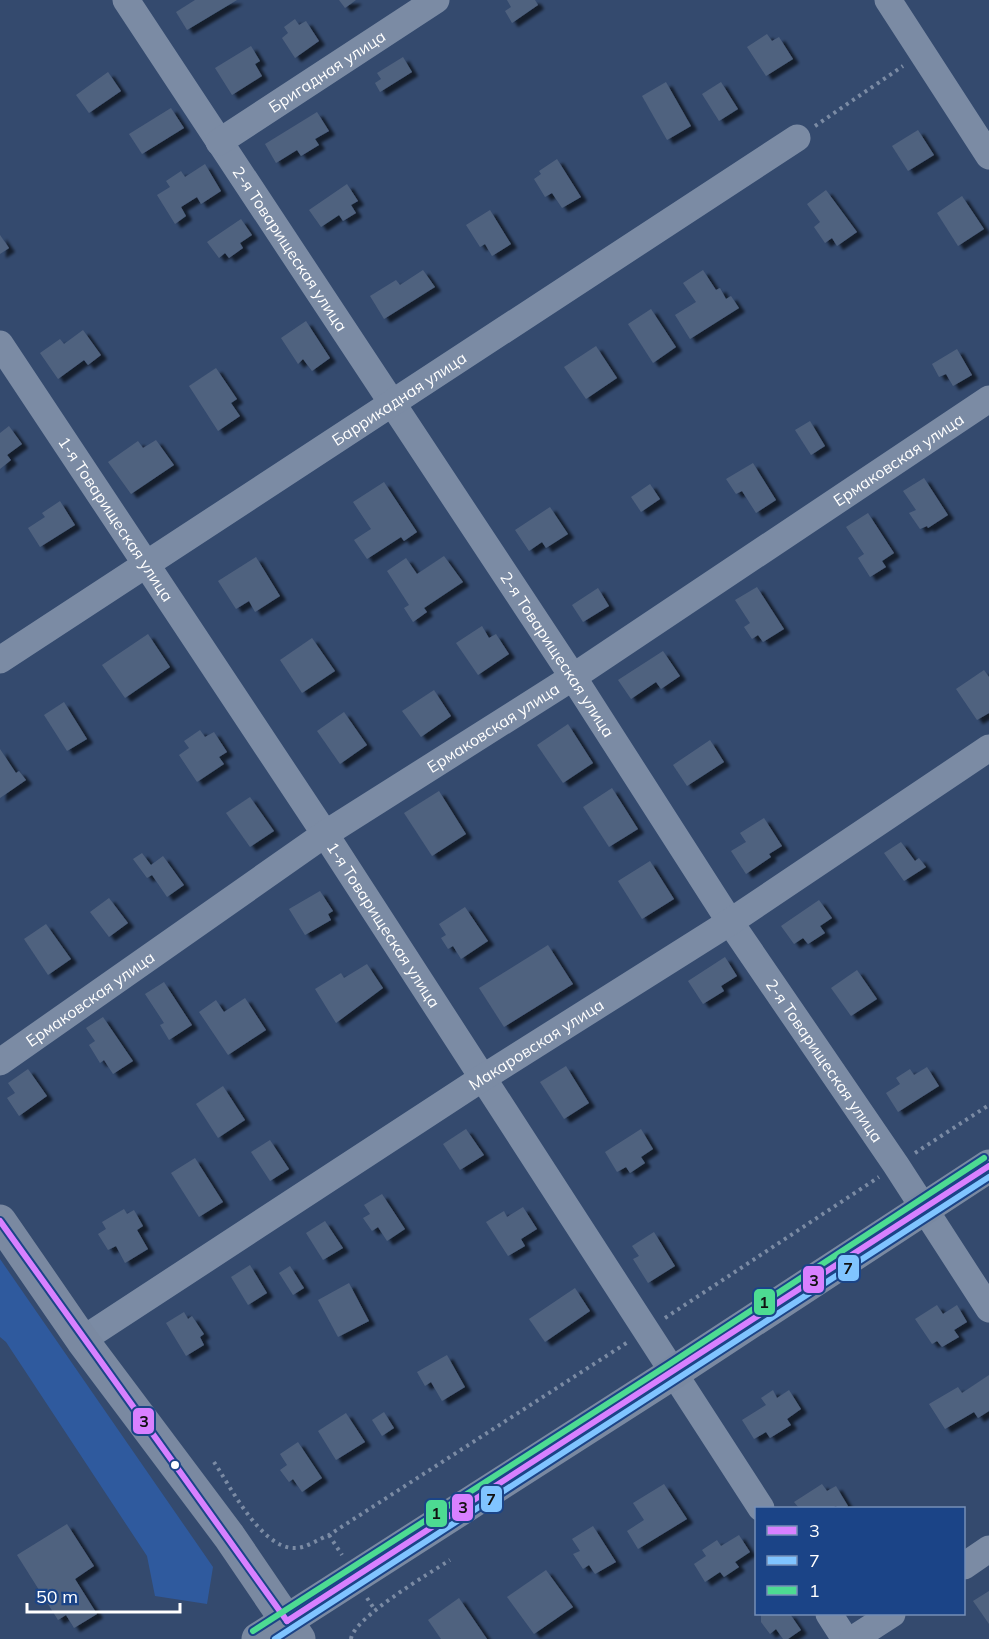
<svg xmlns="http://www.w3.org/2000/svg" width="989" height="1639" font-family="Mulish,sans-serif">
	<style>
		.green { fill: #2f5a9e }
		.building { fill: #50627f; filter: url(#shadow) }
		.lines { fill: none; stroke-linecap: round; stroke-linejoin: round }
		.path { stroke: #7b8ba4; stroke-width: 4; stroke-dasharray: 3 4.5; stroke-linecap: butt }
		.minor { stroke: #7b8ba4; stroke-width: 27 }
		.major { stroke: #7a89a1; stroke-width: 33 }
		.bus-1-casing { stroke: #1b4487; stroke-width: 10 }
		.bus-2-casing { stroke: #1b4487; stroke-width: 10 }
		.bus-3-casing { stroke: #1b4487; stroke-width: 10 }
		.bus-1 { stroke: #d880ff; stroke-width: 6 }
		.bus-2 { stroke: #80c4ff; stroke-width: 6 }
		.bus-3 { stroke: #4ddb92; stroke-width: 6 }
		.bus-dot { fill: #fff; stroke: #1b4487; stroke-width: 2 }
		.labels { text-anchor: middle; stroke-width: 4.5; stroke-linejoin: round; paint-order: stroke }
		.street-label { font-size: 16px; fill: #fff; stroke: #1b4487 }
		.line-badge { stroke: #1b4487; stroke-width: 2 }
		.pale-badge-label { font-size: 16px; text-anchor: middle; font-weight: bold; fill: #111 }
	</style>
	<defs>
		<filter id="shadow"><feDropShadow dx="6" dy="4" stdDeviation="1.5" flood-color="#0009"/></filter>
	</defs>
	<rect width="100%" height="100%" fill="#344a6e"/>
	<path class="green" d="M0,1259L213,1567L207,1604L155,1596L147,1556L6,1342L0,1337Z"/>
	<g class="building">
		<path d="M195,0H237L187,30L176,12Z"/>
		<path d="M339,0H356L345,8Z"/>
		<path d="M507,0H535L538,5L512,23L505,11L511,7Z"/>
		<path d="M295,19L299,25L306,21L319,41L295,58L282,38L288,33L284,27Z"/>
		<path d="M767,34L772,41L779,37L793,59L766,76L747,47Z"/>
		<path d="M251,46L260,61L255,64L262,76L232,95L215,68Z"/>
		<path d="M403,57L412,72L380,92L375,83L381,79L377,73Z"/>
		<path d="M108,72L121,91L89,113L76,95Z"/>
		<path d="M666,82L691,126L667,140L642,96Z"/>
		<path d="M721,82L738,109L719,121L702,94Z"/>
		<path d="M171,108L184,128L142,154L129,134Z"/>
		<path d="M317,112L329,131L315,139L319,145L301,156L297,150L276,163L265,144Z"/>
		<path d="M918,130L934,155L908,171L892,146Z"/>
		<path d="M557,159L581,197L562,208L552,193L545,197L534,179L541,174L539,171Z"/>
		<path d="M205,164L221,191L201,204L197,197L181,207L186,216L175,224L157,195L170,187L166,181L181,171L185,177Z"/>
		<path d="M347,184L358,201L351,205L356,213L343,221L339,215L321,227L309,210Z"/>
		<path d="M826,190L857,232L837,246L832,238L825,243L814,227L820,222L807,204Z"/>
		<path d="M962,196L984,229L958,246L937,213Z"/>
		<path d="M490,210L511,244L492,256L485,244L480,247L466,225Z"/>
		<path d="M241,219L252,235L240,243L243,248L229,258L225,253L219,258L207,242Z"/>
		<path d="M0,235L9,248L0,254Z"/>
		<path d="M423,270L435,287L384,319L370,296L396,280L400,285Z"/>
		<path d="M703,270L716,290L720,288L726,299L731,296L739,308L690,339L675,315L696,302L683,283Z"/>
		<path d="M651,309L676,347L653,363L628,324Z"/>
		<path d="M306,321L330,358L312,371L303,359L298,364L281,338Z"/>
		<path d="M83,330L101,355L88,365L84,360L58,379L40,353L60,339L64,344Z"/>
		<path d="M596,346L617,378L586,399L564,367Z"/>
		<path d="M957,349L972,375L953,386L946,374L939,377L932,364Z"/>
		<path d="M216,368L237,399L231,403L240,416L218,431L189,386Z"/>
		<path d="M810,421L825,446L811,455L795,430Z"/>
		<path d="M9,426L22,444L7,455L11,460L0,469V433Z"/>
		<path d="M156,440L174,465L131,494L108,462L138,441L143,448Z"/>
		<path d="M753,463L776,500L756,513L742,491L736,494L726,479Z"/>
		<path d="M924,478L948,515L928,528L927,526L920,529L909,513L916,510L903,491Z"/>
		<path d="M384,482L417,532L404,541L401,537L367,559L354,540L371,529L353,502Z"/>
		<path d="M650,484L660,499L641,512L631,497Z"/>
		<path d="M60,501L75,525L40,547L28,528L45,517L42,513Z"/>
		<path d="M550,507L568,534L546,548L542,542L529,551L515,530Z"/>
		<path d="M868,513L894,553L882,561L886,567L870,577L858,558L864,554L846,527Z"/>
		<path d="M444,556L463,582L424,608L427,612L413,622L404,608L409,605L387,571L406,558L417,574Z"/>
		<path d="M256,557L280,596L255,612L249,601L236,609L218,581Z"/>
		<path d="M757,587L784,629L763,642L758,635L752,639L744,627L750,623L735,600Z"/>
		<path d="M598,588L609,606L583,622L572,605Z"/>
		<path d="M482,626L489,638L496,634L509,654L478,675L456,643Z"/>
		<path d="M148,634L170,667L125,698L102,665Z"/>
		<path d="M312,638L335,671L302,693L280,660Z"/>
		<path d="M663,651L680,676L661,689L656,682L631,699L618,680Z"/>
		<path d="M984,670L989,677V713L977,720L956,689Z"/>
		<path d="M434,690L451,716L421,737L402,711Z"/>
		<path d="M64,702L87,739L67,751L44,715Z"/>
		<path d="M344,712L367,745L340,764L317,731Z"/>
		<path d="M568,724L593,763L563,783L537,745Z"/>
		<path d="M200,730L205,737L214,732L227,752L219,757L224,764L197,782L179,755L189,748L184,741Z"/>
		<path d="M710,740L724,762L687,786L673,765Z"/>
		<path d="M0,749L16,773L19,771L26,780L0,798Z"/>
		<path d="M612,788L638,829L609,847L583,807Z"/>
		<path d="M439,791L466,834L432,856L404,813Z"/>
		<path d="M250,797L274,831L250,847L226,813Z"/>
		<path d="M764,818L782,846L769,854L771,857L746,874L731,851L746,842L740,833Z"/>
		<path d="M901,842L915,861L919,858L926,867L904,881L884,853Z"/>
		<path d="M142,853L151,865L163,856L184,885L167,897L152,875L147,878L133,859Z"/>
		<path d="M650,861L674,899L642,919L618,881Z"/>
		<path d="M320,891L333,911L328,914L331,920L305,935L289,909Z"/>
		<path d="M109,898L128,923L109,937L90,912Z"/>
		<path d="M819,900L832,918L820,926L825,933L808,944L803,938L794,944L781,926Z"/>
		<path d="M465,907L488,941L461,959L453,946L448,949L441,938L446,935L439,924Z"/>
		<path d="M46,924L71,959L48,975L24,939Z"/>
		<path d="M548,945L573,984L504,1027L479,988Z"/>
		<path d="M725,957L737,976L721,986L724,991L703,1004L688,981Z"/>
		<path d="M367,964L383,988L336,1023L315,989L341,973L344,978Z"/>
		<path d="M857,970L877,999L851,1016L831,988Z"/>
		<path d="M164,982L192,1025L169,1040L160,1025L164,1023L145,994Z"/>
		<path d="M245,998L266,1030L228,1055L199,1012L216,1000L224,1012Z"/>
		<path d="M103,1017L133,1061L113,1074L104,1060L100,1063L89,1045L95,1041L86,1028Z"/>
		<path d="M566,1066L589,1103L564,1119L540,1082Z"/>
		<path d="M927,1067L939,1086L898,1112L886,1093L900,1084L896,1078L910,1069L914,1075Z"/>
		<path d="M28,1069L47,1096L19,1116L7,1098L15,1093L8,1083Z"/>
		<path d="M223,1086L245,1120L218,1138L196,1104Z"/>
		<path d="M466,1129L484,1155L460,1170L443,1144Z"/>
		<path d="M641,1129L653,1149L641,1157L645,1163L630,1173L626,1167L617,1172L605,1152Z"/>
		<path d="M270,1140L289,1169L270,1181L251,1152Z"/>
		<path d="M195,1158L223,1202L199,1217L171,1173Z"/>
		<path d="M382,1194L405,1229L387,1241L378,1227L372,1231L363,1218L370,1214L364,1205Z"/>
		<path d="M523,1207L537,1229L521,1239L525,1246L508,1256L486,1222L504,1211L507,1217Z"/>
		<path d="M124,1209L127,1214L134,1210L143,1226L137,1230L148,1249L125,1263L116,1246L108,1250L98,1234L106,1229L102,1222Z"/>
		<path d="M325,1221L343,1248L323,1260L306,1233Z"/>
		<path d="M654,1232L675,1266L648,1283L633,1259L639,1256L632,1246Z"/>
		<path d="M250,1265L267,1293L248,1305L231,1277Z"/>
		<path d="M290,1266L304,1288L293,1295L279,1273Z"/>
		<path d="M349,1283L369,1321L338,1337L318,1300Z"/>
		<path d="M575,1288L590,1311L545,1342L529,1319Z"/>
		<path d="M937,1305L943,1314L957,1305L967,1322L954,1330L959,1337L942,1347L937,1341L932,1344L915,1319Z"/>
		<path d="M184,1312L188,1319L192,1316L204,1334L200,1337L204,1345L186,1356L166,1323Z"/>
		<path d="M447,1355L465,1387L442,1401L431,1382L425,1386L417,1372Z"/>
		<path d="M989,1375V1411L978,1418L974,1412L945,1429L929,1404L958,1387L962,1393Z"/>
		<path d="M773,1390L777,1398L789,1390L801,1409L787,1419L791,1425L770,1438L766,1432L754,1439L742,1420L766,1405L761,1398Z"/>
		<path d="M384,1412L394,1428L382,1436L372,1420Z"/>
		<path d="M346,1413L365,1442L336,1460L318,1431Z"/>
		<path d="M298,1442L322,1478L302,1492L293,1479L289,1482L280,1470L287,1465L280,1454Z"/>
		<path d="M664,1484L687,1519L638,1549L627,1531L644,1520L633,1503Z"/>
		<path d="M822,1484L827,1491L836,1486L848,1506L844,1508H838L836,1506L831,1508H799L794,1502Z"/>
		<path d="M67,1524L94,1566L75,1579L97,1614L74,1628L66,1615L58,1620L17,1555Z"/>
		<path d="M593,1526L616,1562L595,1574L589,1565L583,1569L573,1554L580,1551L572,1539Z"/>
		<path d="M739,1535L750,1552L735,1562L739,1567L724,1577L720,1572L705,1582L694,1564L706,1556L702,1550L717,1540L721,1546Z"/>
		<path d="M546,1570L573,1607L534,1634L507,1597Z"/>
		<path d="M989,1591V1624L973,1601Z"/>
		<path d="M459,1598L487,1639H441L428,1620Z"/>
		<path d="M761,1614H790L801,1630L788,1639H783L776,1629L770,1634L761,1622Z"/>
	</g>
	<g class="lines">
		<g class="path">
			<path d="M815,126L903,66"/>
			<path d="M915,1153L989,1105"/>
			<path d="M665,1318L879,1177"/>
			<path d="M214,1462C230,1486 261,1548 294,1548C304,1549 319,1539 329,1535L628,1342"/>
			<path d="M329,1535L342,1555"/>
			<path d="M367,1598L375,1610"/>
			<path d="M351,1639C353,1618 430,1573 450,1560"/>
		</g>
		<g class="minor">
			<path id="s1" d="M126,0L573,677L730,922L896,1165L989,1309"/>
			<path d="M888,0L989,156"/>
			<path id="s2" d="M219,142L436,0"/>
			<path id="s3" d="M0,344L325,834L761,1508"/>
			<path id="s4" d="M0,660L797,138"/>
			<path id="s5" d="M0,1062L325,834L573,677L989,399"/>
			<path id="s6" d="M82,1340L481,1079L730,922L989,748"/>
			<path d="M964,1566L989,1549"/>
			<path d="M829,1614L845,1639"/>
			<path d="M853,1639L892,1614"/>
		</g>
		<g class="major">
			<path d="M0,1221L82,1340L229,1536L299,1639"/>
			<path d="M258,1639L673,1373L989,1166"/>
		</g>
		<g class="bus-1-casing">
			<g id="bus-1">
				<path d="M0,1221L287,1621"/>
				<path d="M287,1621L989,1166"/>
			</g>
		</g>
		<g class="bus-2-casing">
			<path id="bus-2" d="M275,1639L989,1177"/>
		</g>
		<g class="bus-3-casing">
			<path id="bus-3" d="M253,1631L668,1365L984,1158"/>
		</g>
		<use href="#bus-1" class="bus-1"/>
		<use href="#bus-2" class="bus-2"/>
		<use href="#bus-3" class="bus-3"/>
	</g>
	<circle class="bus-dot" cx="175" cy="1465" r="5"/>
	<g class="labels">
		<g class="street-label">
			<text dy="6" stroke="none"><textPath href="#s2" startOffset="129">Бригадная улица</textPath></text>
			<text dy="6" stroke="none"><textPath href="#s1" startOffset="298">2-я Товарищеская улица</textPath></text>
			<text dy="6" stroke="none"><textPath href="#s4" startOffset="477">Баррикадная улица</textPath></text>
			<text dy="6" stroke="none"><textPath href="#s5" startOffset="1082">Ермаковская улица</textPath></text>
			<text dy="6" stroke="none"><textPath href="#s3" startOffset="210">1-я Товарищеская улица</textPath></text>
			<text dy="6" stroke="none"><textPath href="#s1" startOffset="784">2-я Товарищеская улица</textPath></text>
			<text dy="6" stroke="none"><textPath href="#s5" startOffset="596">Ермаковская улица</textPath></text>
			<text dy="6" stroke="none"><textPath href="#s3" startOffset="696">1-я Товарищеская улица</textPath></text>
			<text dy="6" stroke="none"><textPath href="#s5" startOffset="110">Ермаковская улица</textPath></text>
			<text dy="6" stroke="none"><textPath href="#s6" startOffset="542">Макаровская улица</textPath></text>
			<text dy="6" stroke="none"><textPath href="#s1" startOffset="1270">2-я Товарищеская улица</textPath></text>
		</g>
	</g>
	<g class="line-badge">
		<rect x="837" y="1254" width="23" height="28" rx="6" fill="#80c4ff"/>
		<rect x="802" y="1265" width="23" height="29" rx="6" fill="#d880ff"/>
		<rect x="753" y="1288" width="23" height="28" rx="6" fill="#4ddb92"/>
		<rect x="132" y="1407" width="23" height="28" rx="6" fill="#d880ff"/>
		<rect x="480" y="1485" width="23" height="28" rx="6" fill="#80c4ff"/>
		<rect x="451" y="1493" width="23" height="29" rx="6" fill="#d880ff"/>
		<rect x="425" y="1499" width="23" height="29" rx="6" fill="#4ddb92"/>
	</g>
	<g class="pale-badge-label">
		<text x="848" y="1274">7</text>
		<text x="814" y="1286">3</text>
		<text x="764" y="1308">1</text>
		<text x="144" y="1427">3</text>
		<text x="491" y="1505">7</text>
		<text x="463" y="1513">3</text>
		<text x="436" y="1519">1</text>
	</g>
	<rect x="755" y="1507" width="210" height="108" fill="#1b4487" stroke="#768fb7" stroke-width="1.5"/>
	<rect x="767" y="1526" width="30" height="9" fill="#d880ff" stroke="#768fb7" stroke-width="1.5"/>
	<text x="809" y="1537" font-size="18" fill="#ffffff">3</text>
	<rect x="767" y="1556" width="30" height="9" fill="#80c4ff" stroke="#768fb7" stroke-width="1.5"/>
	<text x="809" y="1567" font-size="18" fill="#ffffff">7</text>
	<rect x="767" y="1586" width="30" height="9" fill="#4ddb92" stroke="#768fb7" stroke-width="1.5"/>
	<text x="809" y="1597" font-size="18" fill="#ffffff">1</text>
	<path d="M27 1603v9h153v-9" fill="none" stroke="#ffffff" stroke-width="3"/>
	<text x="36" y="1603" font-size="18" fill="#ffffff" stroke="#1b4487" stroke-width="4.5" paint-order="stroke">50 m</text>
</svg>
